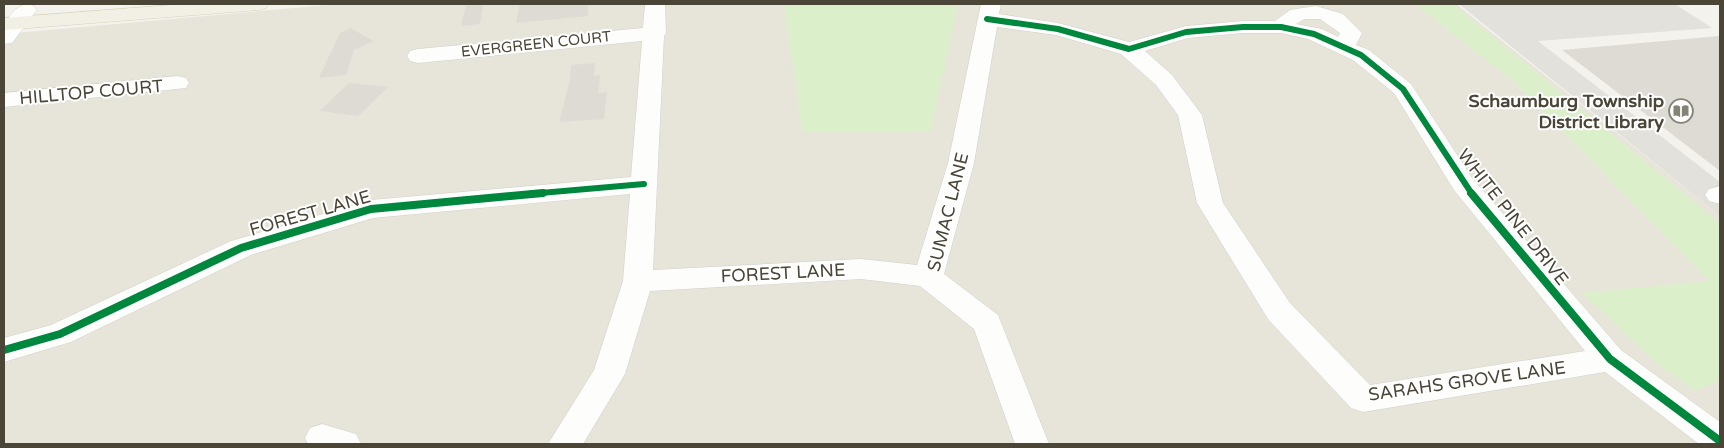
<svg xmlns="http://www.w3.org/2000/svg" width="1724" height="448" font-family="'Varela Round',sans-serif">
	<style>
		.residential { fill: #e7e5d9 }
		.green { fill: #dcefcb }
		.parking { fill: #e2e1dc }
		.building { fill: #dddbd4 }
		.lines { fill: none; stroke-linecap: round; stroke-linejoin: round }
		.minor-casing { stroke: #d1d0c9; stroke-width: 1 }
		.major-casing { stroke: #d6d2b8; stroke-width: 1 }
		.minor { fill: #fdfdfc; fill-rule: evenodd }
		.major { fill: #f2f0e4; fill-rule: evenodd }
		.cycleway-far1-casing { stroke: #fff; stroke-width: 9 }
		.cycleway-casing { stroke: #fff; stroke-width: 11 }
		.cycleway-far1 { stroke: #00873e; stroke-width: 6 }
		.cycleway { stroke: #00873e; stroke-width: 8 }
		.labels { text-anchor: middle; stroke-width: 4; stroke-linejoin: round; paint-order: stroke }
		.far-street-label { font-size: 15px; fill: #4a4537; stroke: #fff }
		.street-label { font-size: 18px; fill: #4a4537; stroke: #fff }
		.poi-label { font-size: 18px; font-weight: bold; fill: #4a4537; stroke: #fff; text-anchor: end }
	</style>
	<rect width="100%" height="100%" fill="#f3f2ec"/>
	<path class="residential" d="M339,4H1456L1720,216V444H4V34Z"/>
	<g class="green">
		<path d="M784,4H958L930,132H802Z"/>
		<path d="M1415,4H1453L1720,223V380L1695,391L1656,363L1582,293L1709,281L1514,82Z"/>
	</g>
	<path class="parking" d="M1459,4H1675L1712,28L1538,41L1720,182V216Z"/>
	<g class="building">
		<path d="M483,4L480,24L461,26L466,6Z"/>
		<path d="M520,4H588V16L516,23Z"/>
		<path d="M350,28L374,41L354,50L346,75L319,78L340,33Z"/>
		<path d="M1720,36V171L1562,50Z"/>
		<path d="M595,63L594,76L600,75L598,93L607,92L604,119L559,122L570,80L571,65Z"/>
		<path d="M349,83L388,87L358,116L320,111Z"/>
	</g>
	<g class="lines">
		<g class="minor-casing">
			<g id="minor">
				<path d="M27,4L34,6L37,10L12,43L4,44C4,27 7,9 27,4Z"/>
				<path d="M645,4H665L666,33L664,36L653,270L861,259L917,265L948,163L981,4H1001L999,14L1058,23L1129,42L1186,26L1243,21H1275L1290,10L1316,6L1343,14L1362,33L1356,45L1369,50L1411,84L1472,178L1621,350L1720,422V444H1699L1605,372L1363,412L1351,408L1268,319L1197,203L1178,115L1156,85L1121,54L1056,35L997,27L974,163L944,274L998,315L1049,444H1015L974,329L920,286L861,279L650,291L625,374L583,444H548L594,370L623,281L630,194L373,218L251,255L71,342L4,362V338L51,325L231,241L371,200L631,177L642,41L418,63L410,61L407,56L410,51L418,49L643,28ZM1304,19H1320L1340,33L1338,37L1322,29L1296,24ZM1243,33H1281L1308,39L1353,60L1394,93L1454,190L1585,351L1370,385L1290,303L1223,203L1202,115L1172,75L1145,51L1188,38Z"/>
				<path d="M178,76L186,78L189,83L186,88L4,107V93Z"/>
				<path d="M1720,186V204L1709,201L1705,195L1709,189Z"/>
				<path d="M322,424L356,434L361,444H308L305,438L310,428Z"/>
			</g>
		</g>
		<g class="major-casing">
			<path id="major" d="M184,4H269L266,8L259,10L4,30V18Z"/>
		</g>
		<use href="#minor" class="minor"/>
		<use href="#major" class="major"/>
		<g class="cycleway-far1-casing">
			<g id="cycleway-far1">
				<path d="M987,19L1058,29L1129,49L1186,32L1243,27H1281L1314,34L1361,55L1403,89L1472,194"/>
				<path d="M529,194L644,184"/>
			</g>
		</g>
		<g class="cycleway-casing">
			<g id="cycleway">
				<path d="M1471,193L1610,359L1720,441"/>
				<path d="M4,350L60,334L241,248L371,209L543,193"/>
			</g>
		</g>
		<use href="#cycleway-far1" class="cycleway-far1"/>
		<use href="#cycleway" class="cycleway"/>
	</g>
	<defs>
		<g id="library-ring" transform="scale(1.25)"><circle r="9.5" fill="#fff" stroke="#858276" stroke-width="1.5"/><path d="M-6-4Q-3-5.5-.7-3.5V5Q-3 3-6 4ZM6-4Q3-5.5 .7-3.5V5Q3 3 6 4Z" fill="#858276"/></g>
	</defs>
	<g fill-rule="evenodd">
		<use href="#library-ring" x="1681" y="111"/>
	</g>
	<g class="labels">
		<g class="far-street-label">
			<text transform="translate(536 44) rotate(-6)" y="5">EVERGREEN COURT</text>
		</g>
		<g class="street-label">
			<text transform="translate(91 92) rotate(-5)" y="6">HILLTOP COURT</text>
			<text transform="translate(948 212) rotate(-76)" y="6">SUMAC LANE</text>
			<text transform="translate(310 213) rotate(-16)" y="6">FOREST LANE</text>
			<text transform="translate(1513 217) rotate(52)" y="6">WHITE PINE DRIVE</text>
			<text transform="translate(783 273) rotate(-3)" y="6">FOREST LANE</text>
			<text transform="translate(1467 381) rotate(-8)" y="6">SARAHS GROVE LANE</text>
		</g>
		<g class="poi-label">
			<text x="1664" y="107">Schaumburg Township<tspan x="1664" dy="21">District Library</tspan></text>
		</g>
	</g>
	<rect width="1724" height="448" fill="none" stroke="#4a4537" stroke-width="10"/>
</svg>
